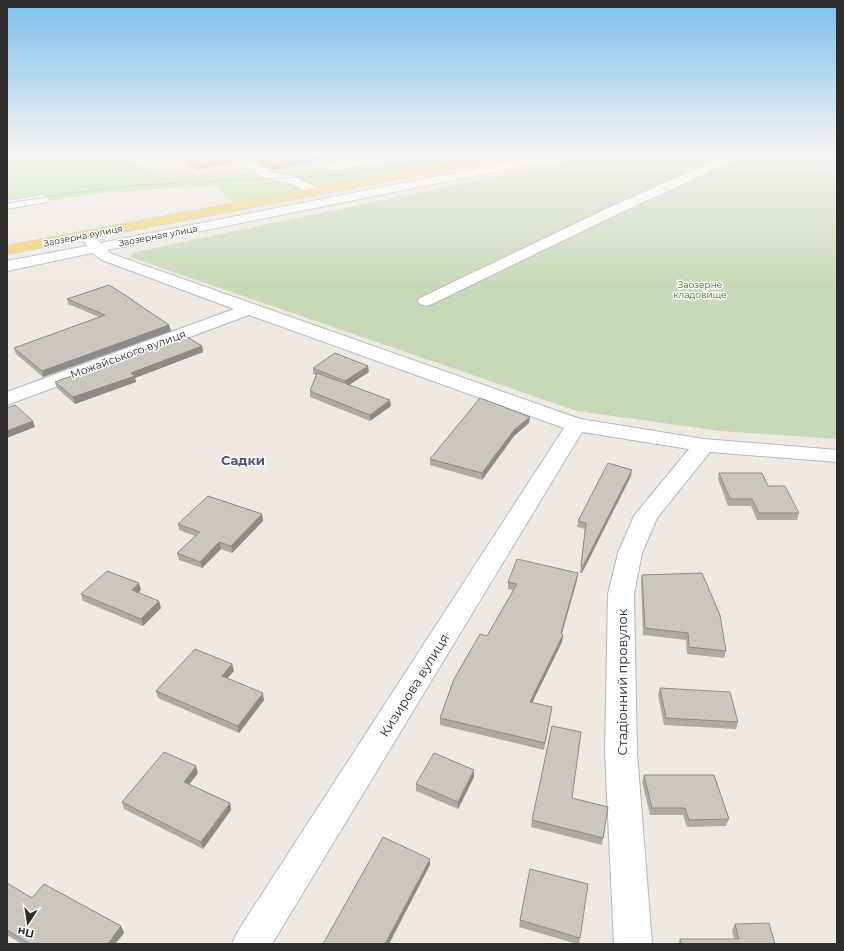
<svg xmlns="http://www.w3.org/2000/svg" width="844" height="951" font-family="Montserrat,sans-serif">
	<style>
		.green { fill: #b6e59e }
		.cemetery { fill: #c8d9b8 }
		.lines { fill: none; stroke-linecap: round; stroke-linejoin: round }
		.minor-casing { stroke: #b4b7c1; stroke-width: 2 }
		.major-casing { stroke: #c9c9c9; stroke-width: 2 }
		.minor { fill: #fff; fill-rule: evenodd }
		.major { fill: #f2d163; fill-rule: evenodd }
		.tram { stroke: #a3a6b8; stroke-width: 1 }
		.wall { fill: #afaba4 }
		.shaded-wall { fill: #8e8b86 }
		.building { fill: #cbc7bf; stroke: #8e8b86 }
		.labels { text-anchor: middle; stroke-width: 3; stroke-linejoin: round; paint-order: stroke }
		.far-street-label { font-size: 9px; fill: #2e2e2e; stroke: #fff }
		.far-park-label { font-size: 9px; fill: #2c6e1b; stroke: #fff }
		.street-label { font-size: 11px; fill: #2e2e2e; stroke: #fff }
		.quarter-label { font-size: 13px; font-weight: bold; fill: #4d5680; stroke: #fff }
		.near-street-label { font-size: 13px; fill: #2e2e2e; stroke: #fff }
	</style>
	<rect width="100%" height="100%" fill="#efe9e1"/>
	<path class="green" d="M18,154H133L124,158L158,174H266L299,173L412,154H512L237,206L215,185L90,194L7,208V158Z"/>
	<path class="cemetery" d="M603,154H837V439L720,431L577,411L130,257L135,252Z"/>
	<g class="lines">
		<g class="minor-casing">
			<g id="minor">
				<path d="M226,154H238L272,172L300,178L319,189L321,192L319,195H311L292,184L264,178L227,157Z"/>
				<path d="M390,154H418L412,157L332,171L328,170L326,167L328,164L332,163Z"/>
				<path d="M550,154H574L568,157L107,250L112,254L580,419L704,439L837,450V462L710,452L657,518L642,553L634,594L637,752L652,944H614L605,752L608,594L618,553L634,516L689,449L582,432L272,944H232L238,931L564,428L249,315L7,405V392L234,309L102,260L92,253L7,271V261L87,246L80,235L82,232L87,231L92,232L100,243Z"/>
				<path d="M730,154H746L744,156L622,212L432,304L426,306L420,304L418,301L420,298L612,206Z"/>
				<path d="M42,195L47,196L48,199L47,202L7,209V201Z"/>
			</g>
		</g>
		<g class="major-casing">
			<path id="major" d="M495,154H520L514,157L7,254V246Z"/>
		</g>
		<use href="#minor" class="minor"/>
		<use href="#major" class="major"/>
		<path class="tram" d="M7,203L72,193L138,185L344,175L470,154"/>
	</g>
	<g class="wall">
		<path d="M172,154H226L232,157V162L196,170Z"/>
		<path d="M241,154H349L272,170Z"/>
		<path d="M67,299L133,300V301L169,325L171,331L43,377L16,354L14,348L99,317L68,304Z"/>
		<path d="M202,346L203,352L135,378L136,382L75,404L57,388L55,382Z"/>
		<path d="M313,368L369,372L349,384L391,406L370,421L310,397V391L316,375L313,374Z"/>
		<path d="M529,423L514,436L482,480L430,465V459Z"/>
		<path d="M719,473L768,486L799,513L797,520H757L751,506H728L718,479Z"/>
		<path d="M631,476L582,573H580L585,529L577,527L578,521Z"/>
		<path d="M262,514L263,521L232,553L221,549L202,568L179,560L177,553L195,536L179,530L178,524Z"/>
		<path d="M642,575L726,651L724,658L687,654L686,640L643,635L641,581Z"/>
		<path d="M577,580L562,633L563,635L562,642L532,703L552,707L544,750L440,725V718L513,590L508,589V582Z"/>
		<path d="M141,590L138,592L161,608L143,626L83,601L81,594Z"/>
		<path d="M232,664L234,671L227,678L264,700L239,733L158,698L156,691Z"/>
		<path d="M660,688L738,722L736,729L664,725L658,695Z"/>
		<path d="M474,770V777L458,809L416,791V784Z"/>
		<path d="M198,773L189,784L230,803L231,810L203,849L124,809L122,802Z"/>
		<path d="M644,775L729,819L726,826L687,827L683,815H650L642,782Z"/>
		<path d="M572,798L603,838L602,845L531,827L532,820Z"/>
		<path d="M7,883L32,898L121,926L124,933L115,944H22L7,935Z"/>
		<path d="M520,920L580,938L579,944H577L519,927Z"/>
		<path d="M735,924L775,944H678L680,939H734L732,930Z"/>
	</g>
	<g class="shaded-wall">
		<path d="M328,154H349L272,170L271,166Z"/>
		<path d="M232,157V162L196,170V165Z"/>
		<path d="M169,325L171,331L43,377L42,371Z"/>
		<path d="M202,346L203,352L135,378L136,382L75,404L73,397L131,373Z"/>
		<path d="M368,366L369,372L346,387L345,381Z"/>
		<path d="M390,400L391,406L370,421V415Z"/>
		<path d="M530,417L529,423L514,436L482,480V473L514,430Z"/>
		<path d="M33,421L35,427L7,438V431Z"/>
		<path d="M632,470L631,476L582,573L583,566Z"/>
		<path d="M262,514L263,521L232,553L231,546Z"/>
		<path d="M219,542L221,549L202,568L200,562Z"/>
		<path d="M578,573L577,580L560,640L561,633Z"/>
		<path d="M139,583L141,590L134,597L132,590Z"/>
		<path d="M159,601L161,608L143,626L141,619Z"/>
		<path d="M563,635L562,642L529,709L530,702Z"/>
		<path d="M232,664L234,671L223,683L222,676Z"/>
		<path d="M263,693L264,700L239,733L238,726Z"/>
		<path d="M196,766L198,773L186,789L184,782Z"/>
		<path d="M474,770V777L458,809V802Z"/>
		<path d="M230,803L231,810L203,849L201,842Z"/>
		<path d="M430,859V865L389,944H385Z"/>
		<path d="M121,926L124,933L115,944H108Z"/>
	</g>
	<g class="building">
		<path d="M178,154H226L232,157L196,165Z"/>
		<path d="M249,154H328L271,166Z"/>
		<path d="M109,285L133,300H132L169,325L42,371L14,348L105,315L67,299Z"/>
		<path d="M184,335L202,346L131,373L135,376L73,397L55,382Z"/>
		<path d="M335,353L368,366L345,381L313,368Z"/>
		<path d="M317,373L390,400L370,415L310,391Z"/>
		<path d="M480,398L530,417L514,430L482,473L430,459Z"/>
		<path d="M15,405L33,421L7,431V408Z"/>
		<path d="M608,463L632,470L583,566H581L586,523L578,521Z"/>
		<path d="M719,473H762L768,486H785L799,513H759L752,499H730Z"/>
		<path d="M208,496L262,514L231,546L219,542L200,562L177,553L200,532L178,524Z"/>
		<path d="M517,559L578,573L561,633L563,635L530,702L552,707L545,743L440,718L454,679L480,634L487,636L517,584L508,582Z"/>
		<path d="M107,571L139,583L132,590L159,601L141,619L81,594Z"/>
		<path d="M702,573L720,615L726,651L689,647L688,633L645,628L642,575Z"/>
		<path d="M195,649L232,664L222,676L263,693L238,726L156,691Z"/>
		<path d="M660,688L730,692L738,722L666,718Z"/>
		<path d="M552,726L581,732L572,798L608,807L603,838L532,820Z"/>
		<path d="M164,752L196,766L184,782L230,803L201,842L122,802Z"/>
		<path d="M434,753L474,770L458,802L416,784Z"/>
		<path d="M644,775H714L729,819L689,820L685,808H652Z"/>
		<path d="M383,837L430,859L385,944H323Z"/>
		<path d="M530,869L588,884L580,938L520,920Z"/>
		<path d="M7,883L32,898L44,884L121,926L108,944H30L7,930Z"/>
		<path d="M769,923L775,944H681L680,939H739L735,924Z"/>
	</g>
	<linearGradient id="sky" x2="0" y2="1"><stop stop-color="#7abfeb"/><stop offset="0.54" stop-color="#f8f5f2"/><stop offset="1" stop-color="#f8f5f2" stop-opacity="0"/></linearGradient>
	<rect width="844" height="287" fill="url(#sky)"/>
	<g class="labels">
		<g class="far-street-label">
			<text transform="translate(83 236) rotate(-11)" y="3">Заозерна вулиця</text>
			<text transform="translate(158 236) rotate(-11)" y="3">Заозерная улица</text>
		</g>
		<g class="far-park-label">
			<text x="700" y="288">Заозерне<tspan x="700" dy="10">кладовище</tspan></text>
		</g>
		<g class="street-label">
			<text transform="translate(128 354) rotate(-20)" y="4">Можайського вулиця</text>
		</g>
		<g class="quarter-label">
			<text x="243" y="465">Садки</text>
		</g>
		<g class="near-street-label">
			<text transform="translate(622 682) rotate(-90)" y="5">Стадіонний провулок</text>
			<text transform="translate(414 685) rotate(-58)" y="5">Кизирова вулиця</text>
		</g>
	</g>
	<rect width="844" height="951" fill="none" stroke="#2e2e2e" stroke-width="16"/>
	<g transform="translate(28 923) rotate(192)" stroke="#ffffff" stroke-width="3" paint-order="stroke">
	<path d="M0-3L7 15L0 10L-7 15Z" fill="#2e2e2e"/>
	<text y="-6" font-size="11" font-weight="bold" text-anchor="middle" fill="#2e2e2e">Пн</text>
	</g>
</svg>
